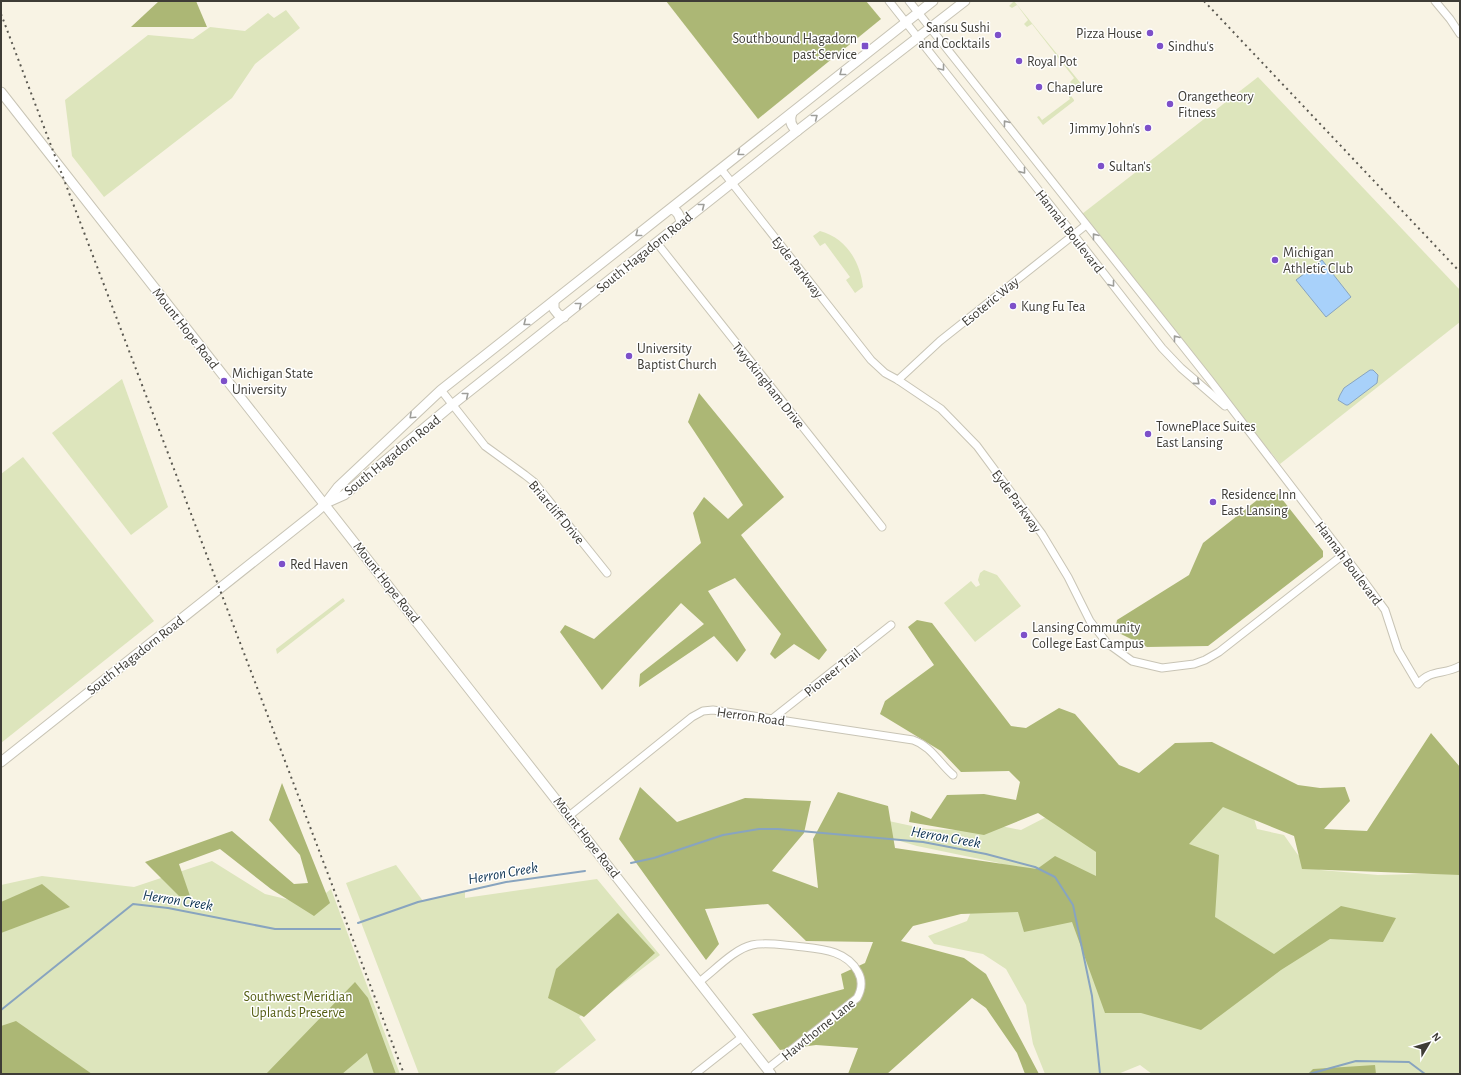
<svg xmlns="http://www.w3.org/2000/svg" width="1461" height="1075" font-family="'Alegreya Sans',sans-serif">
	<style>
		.green { fill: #dde5bc }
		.forest { fill: #acb775 }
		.water { fill: #a8d1fa; stroke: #88a4bf }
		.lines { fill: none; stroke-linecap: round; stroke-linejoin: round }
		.stream { stroke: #88a4bf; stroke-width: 2 }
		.street-casing { stroke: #c8c4b5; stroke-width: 9 }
		.secondary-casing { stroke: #c8c4b5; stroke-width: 11 }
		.street { stroke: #fff; stroke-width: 7 }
		.secondary { stroke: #fff; stroke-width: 9 }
		.rail { stroke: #5b5951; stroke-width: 2; stroke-dasharray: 2 4; stroke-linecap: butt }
		.oneway { stroke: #9e9e9a }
		.poi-dot { fill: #7d50c9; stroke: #fff; stroke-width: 1.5 }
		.labels { text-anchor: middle; stroke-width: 3; stroke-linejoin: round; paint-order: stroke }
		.poi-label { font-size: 14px; fill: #3e3c36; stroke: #fff; text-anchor: start }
		.street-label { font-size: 14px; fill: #3e3c36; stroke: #fff }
		.park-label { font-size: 14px; fill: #545d12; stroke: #fff }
		.water-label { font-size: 15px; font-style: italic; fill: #0c3252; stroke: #fff }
	</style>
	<rect width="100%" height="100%" fill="#f8f3e4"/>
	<g class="green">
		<path d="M1014,1L1087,91V92C1078,96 1075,88 1070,82L1074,78L1032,24L1027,27L1024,24L1028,20L1017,5L1012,8L1009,6Z"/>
		<path d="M286,10L300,28L255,64L232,98L104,197L72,156L65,100L148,35L193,39L210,27L245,31L268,13L274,18Z"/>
		<path d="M1258,77L1460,290V322L1280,464L1082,214Z"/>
		<path d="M1067,93H1069L1074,100V101L1043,125L1037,117L1039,116L1042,120L1070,99Z"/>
		<path d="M820,231C846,238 860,261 863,287L855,293L846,280L850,277L825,243L820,246L813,236Z"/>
		<path d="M122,379L168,507L131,535L52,433Z"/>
		<path d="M23,457L154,621L1,743V474Z"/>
		<path d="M984,570L997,575L1021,606L975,642L944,603L971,581L976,587L980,585L978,580L980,573Z"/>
		<path d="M343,598L345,601L277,654L276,649Z"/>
		<path d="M1223,792L1250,804L1257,829L1284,835L1298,855L1321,870L1378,875L1460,873V1074H1152L1140,1065L1118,1074H1045L1033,1044L1026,1005L1006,969L983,954L934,944L928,936L967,921L973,907L1027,874L999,863L917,846L866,831L870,817L926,829L955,830L976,821L1021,830L1054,813Z"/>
		<path d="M212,861L265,894L311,905L331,889L400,1074H1V885L42,876L134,887Z"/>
		<path d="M396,865L423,901L465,891V898L597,879L660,955L579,1017L596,1040L553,1074H419L346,883Z"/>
	</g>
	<g class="forest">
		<path d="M159,1H196L207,27H131Z"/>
		<path d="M666,1H866L881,19L758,119Z"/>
		<path d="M699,393L784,497L741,535L827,650L819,660L794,644L775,659L770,654L781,634L735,578L708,591L746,650L737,662L714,636L639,687L640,674L704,624L681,603L602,690L560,632L565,625L594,639L701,543L693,513L704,497L728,519L743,505L688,422Z"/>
		<path d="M1266,493L1278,494L1323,551V557L1208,646L1147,647L1115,631L1117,620L1189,575L1203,543Z"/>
		<path d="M917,620L932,623L1011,726L1026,728L1059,708L1075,714L1119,765L1139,773L1175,743L1212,742L1298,785L1320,788L1345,787L1350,801L1324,829L1367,831L1431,733L1460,767V875L1302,869L1294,836L1223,807L1189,844L1219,855L1215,917L1274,954L1341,906L1396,918L1383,942L1330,939L1281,970L1201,1030L1141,1013H1105L1072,922L1024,932L1018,912L961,914L913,926L901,941L964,958L986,974L1039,1074H1025L1017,1053L986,1008L972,998L887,1074H848L858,1048L816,1045L780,1050L752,1014L844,989L841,974L865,963L873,942L806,941L768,904L705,909L719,944L706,960L619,839L640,787L677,822L745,798L811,801L804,833L772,871L818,888L813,839L838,792L888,806L895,848L1037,869L1055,856L1096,876V852L1038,813L984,835L909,822L911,811L931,819L947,795L984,794L1016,800L1020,782L1009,771L961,772L941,751L880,714L885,701L934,665L908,627Z"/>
		<path d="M282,783L330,903L314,916L271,889L220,849L179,864L190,896H179L145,862L232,831L294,884L308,883L300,855L269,820Z"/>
		<path d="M42,884L70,907L1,933V902Z"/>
		<path d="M618,913L655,953L584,1017L548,998L556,969Z"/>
		<path d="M355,982L368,998L396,1074H374L367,1053L342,1074H266Z"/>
		<path d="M16,1021L92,1074H1V1026Z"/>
		<path d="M1375,1065L1376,1074H1308L1313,1069Z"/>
	</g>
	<g class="water">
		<path d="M1322,260L1351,297L1326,317L1296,280Z"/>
		<path d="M1370,370H1373L1378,375L1377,383L1348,405H1346L1338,400L1340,395L1344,388Z"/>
	</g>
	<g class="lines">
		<g class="stream">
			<path d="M631,863L654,858L723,835L759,829H778L923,842L986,854L1035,867L1055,877L1073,905L1092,996L1100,1074"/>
			<path d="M358,923L418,902L506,882L585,871"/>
			<path d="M1,1010L133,904L168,908L275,929H340"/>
			<path d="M1309,1074L1356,1061L1409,1062L1425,1074"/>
		</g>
		<g class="street-casing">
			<g id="street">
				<path d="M889,1L1081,244L1162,348L1181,368L1225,406"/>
				<path d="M909,1L1209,379L1363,580L1385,610L1398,650L1418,684C1430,669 1445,675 1460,666"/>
				<path d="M1435,1L1450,19L1460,34"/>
				<path d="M721,169L871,360L885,373L898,380L941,409L977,446L1042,534L1068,577L1090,621L1107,643L1132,661L1162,668L1194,664L1205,660L1219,652L1344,554"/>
				<path d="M657,243L882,527"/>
				<path d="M898,380L940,341L1086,225"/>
				<path d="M441,390L485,446L525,475L534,482L607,573"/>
				<path d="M772,719L891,625"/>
				<path d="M569,816L692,717L703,711L713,710L913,740C931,746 939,763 953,775"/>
				<path d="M699,982C714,971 734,949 752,945C765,942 782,945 795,946C818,949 846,949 858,972C863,981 862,989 857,998L767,1069"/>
				<path d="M695,1074L742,1037"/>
			</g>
		</g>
		<g class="secondary-casing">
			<g id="secondary">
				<path d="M1,92L771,1074"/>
				<path d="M792,113C789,120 791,126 797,131"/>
				<path d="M671,209C678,210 680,216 681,223"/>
				<path d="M554,301V309L558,314L564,317"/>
				<path d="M326,503L344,495L452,405L797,131L965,1"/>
				<path d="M1,762L316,512L325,504L338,487L441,390L933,1"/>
			</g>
		</g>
		<use href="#street" class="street"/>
		<use href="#secondary" class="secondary"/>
		<g class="rail">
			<path d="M1204,1L1460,272"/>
			<path d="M1,14L404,1074"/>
		</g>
	</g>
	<defs><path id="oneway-chevron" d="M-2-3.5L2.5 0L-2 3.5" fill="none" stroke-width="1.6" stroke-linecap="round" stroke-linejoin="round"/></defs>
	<g class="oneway">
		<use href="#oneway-chevron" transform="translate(942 68) rotate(52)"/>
		<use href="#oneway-chevron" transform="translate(842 73) rotate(142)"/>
		<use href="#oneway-chevron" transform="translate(815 117) rotate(-38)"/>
		<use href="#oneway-chevron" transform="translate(1006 123) rotate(-128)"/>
		<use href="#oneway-chevron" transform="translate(740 153) rotate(142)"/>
		<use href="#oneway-chevron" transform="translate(1023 171) rotate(51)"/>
		<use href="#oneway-chevron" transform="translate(702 206) rotate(-38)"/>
		<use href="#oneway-chevron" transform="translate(638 234) rotate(142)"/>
		<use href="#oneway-chevron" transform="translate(1095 236) rotate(-128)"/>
		<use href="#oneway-chevron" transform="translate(1112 284) rotate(52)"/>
		<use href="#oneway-chevron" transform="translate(579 305) rotate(-39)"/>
		<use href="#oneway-chevron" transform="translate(526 323) rotate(142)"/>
		<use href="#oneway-chevron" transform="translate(1176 338) rotate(-128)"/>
		<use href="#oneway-chevron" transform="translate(1197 382) rotate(41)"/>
		<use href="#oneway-chevron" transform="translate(466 395) rotate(-39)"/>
		<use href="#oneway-chevron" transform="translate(412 416) rotate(137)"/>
	</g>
	<g class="poi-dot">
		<circle cx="1150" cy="33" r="4"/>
		<circle cx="998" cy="35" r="4"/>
		<rect x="861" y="42" width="8" height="8" rx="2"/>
		<circle cx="1160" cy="46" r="4"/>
		<circle cx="1019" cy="61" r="4"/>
		<circle cx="1039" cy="87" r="4"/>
		<circle cx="1170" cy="104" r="4"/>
		<circle cx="1148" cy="128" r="4"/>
		<circle cx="1101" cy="166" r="4"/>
		<circle cx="1275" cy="260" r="4"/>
		<circle cx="1013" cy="306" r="4"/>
		<circle cx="629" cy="356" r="4"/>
		<circle cx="224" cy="381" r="4"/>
		<circle cx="1148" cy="434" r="4"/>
		<circle cx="1213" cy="502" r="4"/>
		<circle cx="282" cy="564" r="4"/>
		<circle cx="1024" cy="635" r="4"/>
	</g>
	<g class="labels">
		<g class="poi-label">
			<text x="990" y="32" text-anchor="end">Sansu Sushi<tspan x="990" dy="16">and Cocktails</tspan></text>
			<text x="1142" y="38" text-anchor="end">Pizza House</text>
			<text x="857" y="43" text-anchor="end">Southbound Hagadorn<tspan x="857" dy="16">past Service</tspan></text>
			<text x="1168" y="51">Sindhu's</text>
			<text x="1027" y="66">Royal Pot</text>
			<text x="1047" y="92">Chapelure</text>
			<text x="1178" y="101">Orangetheory<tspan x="1178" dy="16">Fitness</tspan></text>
			<text x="1140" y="133" text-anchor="end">Jimmy John's</text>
			<text x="1109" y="171">Sultan's</text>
			<text x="1283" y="257">Michigan<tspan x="1283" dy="16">Athletic Club</tspan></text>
			<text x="1021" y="311">Kung Fu Tea</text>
			<text x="637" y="353">University<tspan x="637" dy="16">Baptist Church</tspan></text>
			<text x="232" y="378">Michigan State<tspan x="232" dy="16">University</tspan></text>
			<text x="1156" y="431">TownePlace Suites<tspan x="1156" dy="16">East Lansing</tspan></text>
			<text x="1221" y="499">Residence Inn<tspan x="1221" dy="16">East Lansing</tspan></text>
			<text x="290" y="569">Red Haven</text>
			<text x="1032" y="632">Lansing Community<tspan x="1032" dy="16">College East Campus</tspan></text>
		</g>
		<g class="street-label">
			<text transform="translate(1070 231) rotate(52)" y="5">Hannah Boulevard</text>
			<text transform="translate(644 252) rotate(-39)" y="5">South Hagadorn Road</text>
			<text transform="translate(798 267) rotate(52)" y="5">Eyde Parkway</text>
			<text transform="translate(990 301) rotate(-39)" y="5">Esoteric Way</text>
			<text transform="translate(186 328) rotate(52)" y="5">Mount Hope Road</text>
			<text transform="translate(769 385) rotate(51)" y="5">Twyckingham Drive</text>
			<text transform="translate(392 455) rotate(-39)" y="5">South Hagadorn Road</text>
			<text transform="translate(1017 501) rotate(54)" y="5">Eyde Parkway</text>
			<text transform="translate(557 512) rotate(50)" y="5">Briarcliff Drive</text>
			<text transform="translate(1349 563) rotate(53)" y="5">Hannah Boulevard</text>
			<text transform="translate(387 582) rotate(52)" y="5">Mount Hope Road</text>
			<text transform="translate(135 655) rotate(-38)" y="5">South Hagadorn Road</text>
			<text transform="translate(832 672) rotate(-39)" y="5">Pioneer Trail</text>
			<text transform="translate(751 716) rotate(8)" y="5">Herron Road</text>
			<text transform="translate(587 837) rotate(52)" y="5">Mount Hope Road</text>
			<text transform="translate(818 1029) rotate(-39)" y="5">Hawthorne Lane</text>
		</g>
		<g class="park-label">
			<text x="298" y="1001">Southwest Meridian<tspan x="298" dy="16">Uplands Preserve</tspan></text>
		</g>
		<g class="water-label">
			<text transform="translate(946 837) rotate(10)" y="5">Herron Creek</text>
			<text transform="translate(503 873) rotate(-10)" y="5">Herron Creek</text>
			<text transform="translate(178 900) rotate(9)" y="5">Herron Creek</text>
		</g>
	</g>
	<rect width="1461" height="1075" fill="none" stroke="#3e3c36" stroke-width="4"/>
	<g transform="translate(1429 1043) rotate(52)" stroke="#ffffff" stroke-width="3" paint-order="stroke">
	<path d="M0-3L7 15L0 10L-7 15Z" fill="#3e3c36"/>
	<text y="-6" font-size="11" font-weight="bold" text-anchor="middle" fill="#3e3c36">N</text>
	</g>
</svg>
